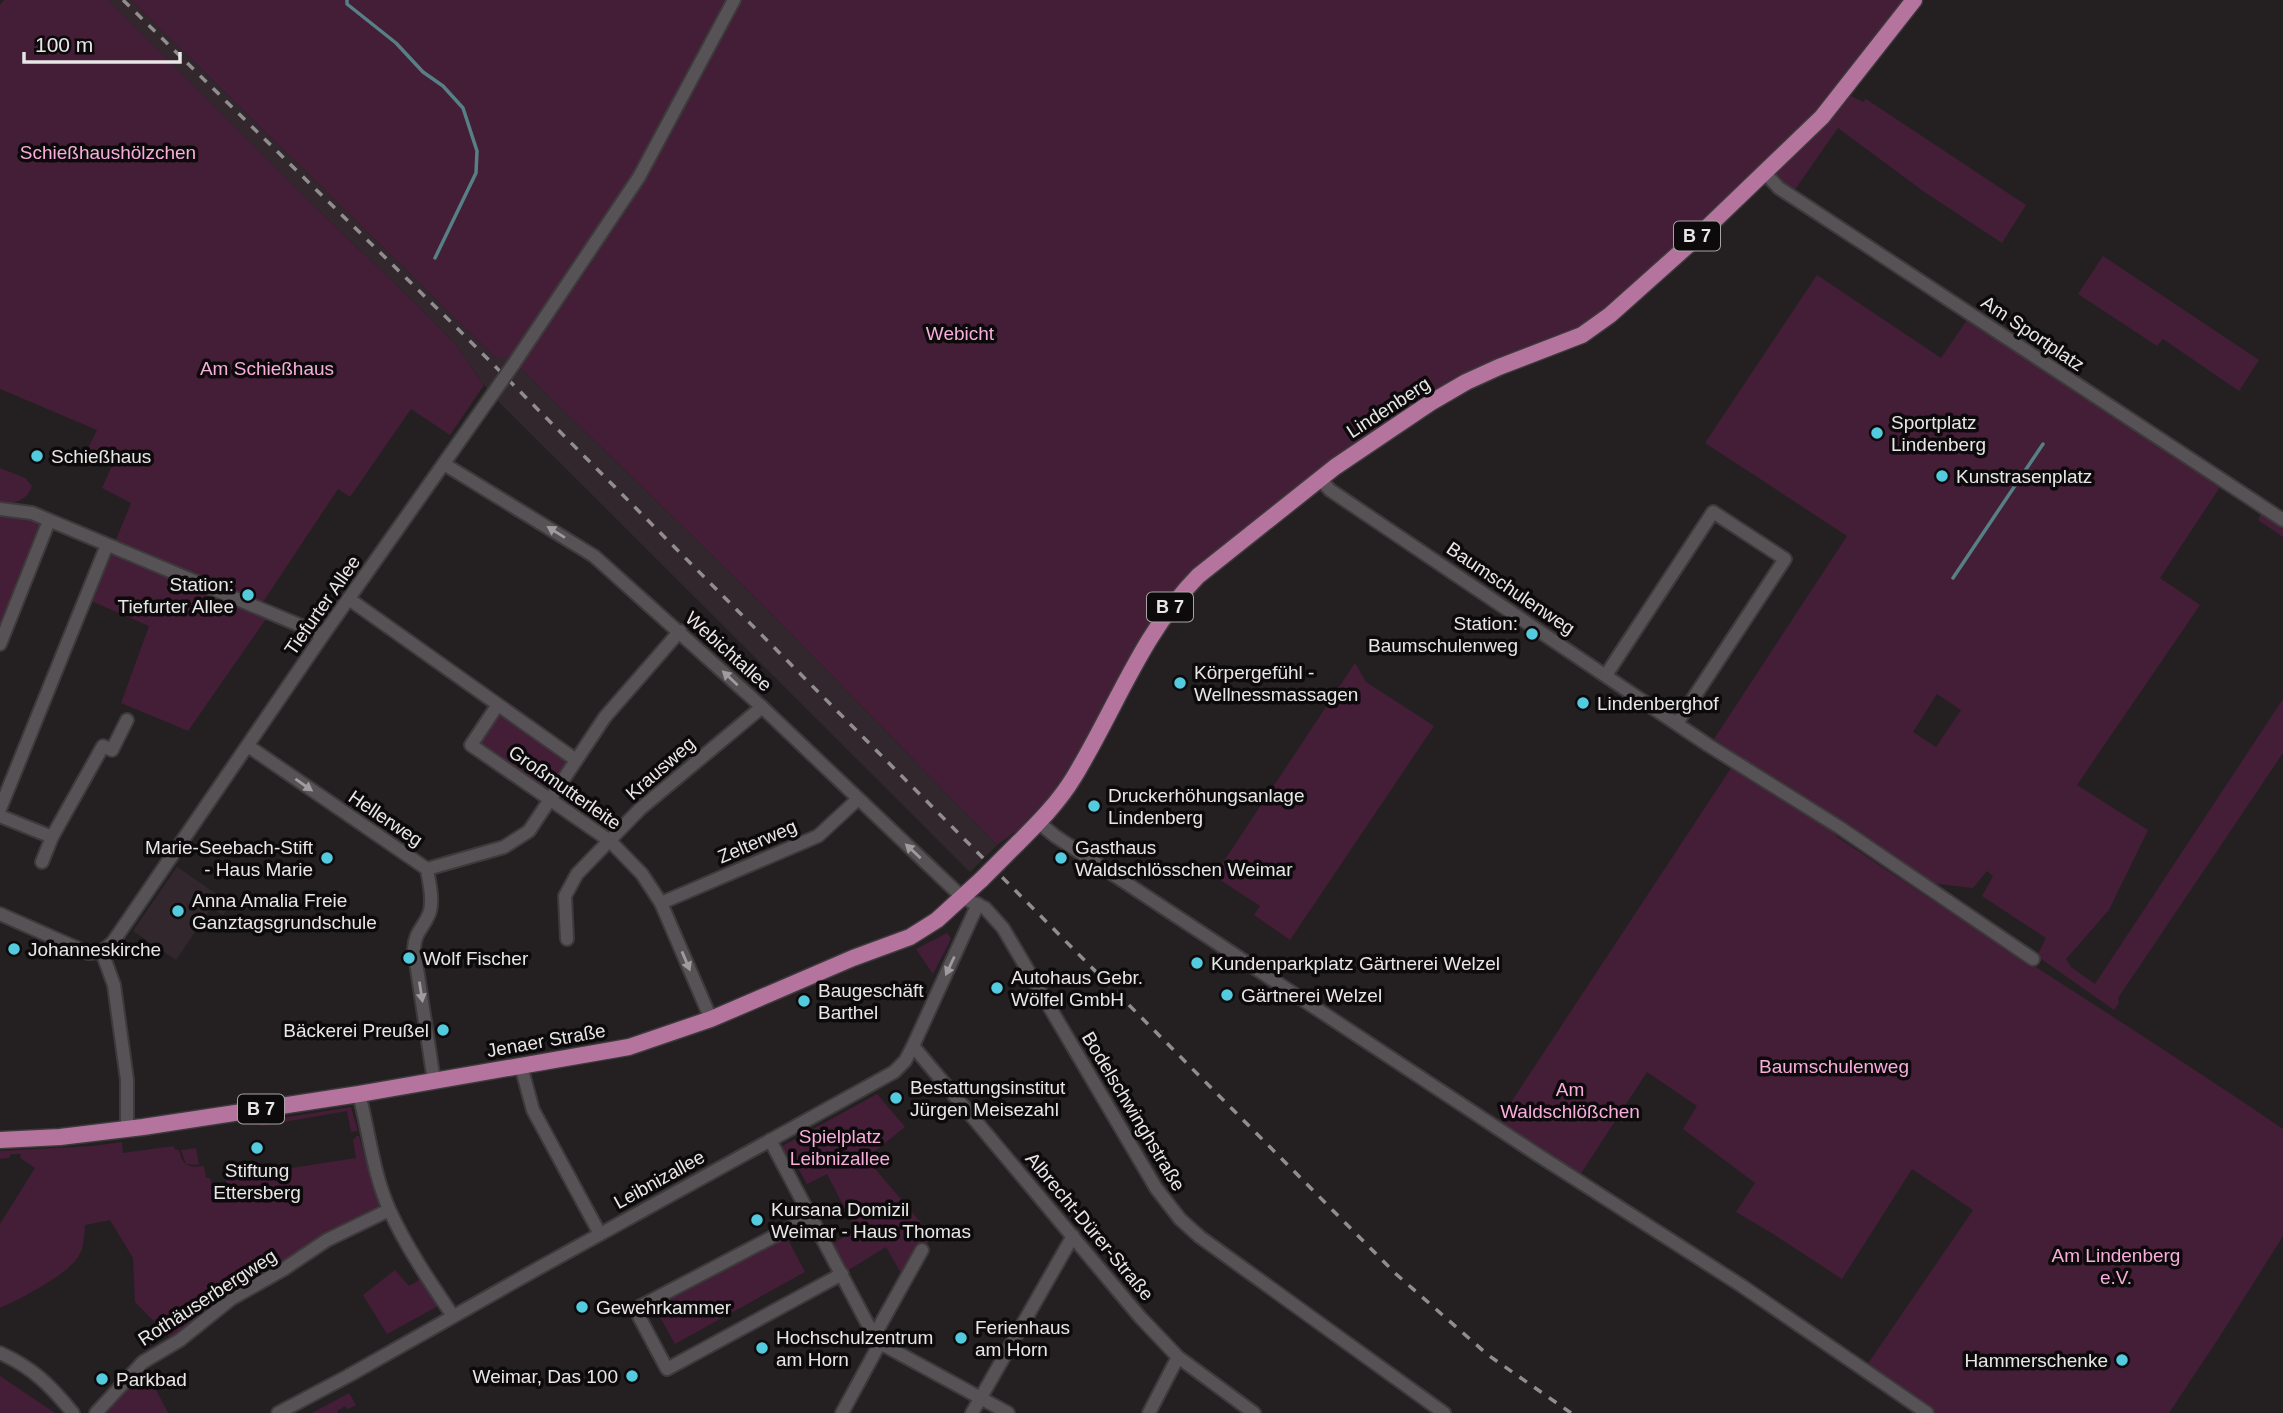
<svg xmlns="http://www.w3.org/2000/svg" width="2283" height="1413" font-family="Helvetica,sans-serif">
	<style>
		.built { fill: #31272d }
		.green { fill: #441d37; fill-rule: evenodd }
		.lines { fill: none; stroke-linecap: round; stroke-linejoin: round }
		.stream { stroke: #568086; stroke-width: 3.5 }
		.minor-casing { stroke: #3d3a3c; stroke-width: 16 }
		.major-casing { stroke: #3d3a3c; stroke-width: 19 }
		.minor { stroke: #575255; stroke-width: 12 }
		.major { stroke: #b4749e; stroke-width: 16 }
		.rail { stroke: #918d8f; stroke-width: 3.5; stroke-dasharray: 9 9; stroke-linecap: butt }
		.minor-bridge-casing { stroke: #3d3a3c; stroke-width: 16; stroke-linecap: butt }
		.major-bridge-casing { stroke: #3d3a3c; stroke-width: 19; stroke-linecap: butt }
		.minor-bridge { stroke: #575255; stroke-width: 12 }
		.major-bridge { stroke: #b4749e; stroke-width: 16 }
		.oneway { fill: #a09c9e }
		.poi-dot { fill: #54cade; stroke: #0c0a0b; stroke-width: 2.5 }
		.labels { text-anchor: middle; stroke-width: 7; stroke-linejoin: round; paint-order: stroke }
		.shield { fill: #0c0a0b; stroke: #a7a4a5; stroke-width: 2 }
		.shield-label { font-size: 18px; font-weight: bold; fill: #e9e6e7 }
		.park-label { font-size: 19px; fill: #f9addd; stroke: #0c0a0b }
		.street-label { font-size: 19px; fill: #e9e6e7; stroke: #0c0a0b }
		.poi-label { font-size: 19px; fill: #e9e6e7; stroke: #0c0a0b; text-anchor: start }
	</style>
	<rect width="100%" height="100%" fill="#242022"/>
	<g class="built">
		<path d="M108,0H131L496,358H510L763,605L997,845L970,872L501,404L484,385L455,344L415,303L317,209Z"/>
		<path d="M177,867L231,904L223,915L211,908L176,960L133,931Z"/>
	</g>
	<g class="green">
		<path d="M4,0H108L317,209L415,303L455,344L484,385L450,435L411,409L350,497L338,489L255,614L266,619L188,731L121,703L149,626L91,601L131,503L102,488L114,461L88,448L97,430L0,389V5Z"/>
		<path d="M131,0H1906L1831,97L1659,264L1625,293H1621L1608,304L1605,310L1583,326L1504,358L1194,571L1176,588L1161,609L1081,750L1057,788L1019,829L997,845L763,605L510,358H496Z"/>
		<path d="M1849,95L1863,102L1866,99L2026,205L2002,243L1923,191L1838,128L1794,191C1786,186 1777,182 1776,172Z"/>
		<path d="M2103,256L2259,360L2239,391L2163,339L2157,346L2078,294Z"/>
		<path d="M1817,275L1941,358L1967,320L2222,484L2160,578L2200,605L2077,785L2148,830L2109,910L2066,959L2071,967L2095,984L2283,699V753L2118,998L2119,1003L2114,1010L2037,956L2046,938L1982,896L1993,876L1987,871L1973,888L1931,883L1714,739L1847,536L1705,443ZM1937,694L1961,710L1936,747L1913,732Z"/>
		<path d="M0,468L25,478L32,486C28,500 13,504 0,505Z"/>
		<path d="M0,513L36,520L41,527L0,634Z"/>
		<path d="M2261,514H2265L2283,526V537L2258,520Z"/>
		<path d="M1355,663L1366,682L1434,726L1290,940L1254,915L1260,906L1214,876Z"/>
		<path d="M499,713L568,762L548,792L477,743Z"/>
		<path d="M1735,762L1838,831L1836,836C1984,936 2136,1029 2283,1129V1236L2222,1333L2169,1413H1936L1867,1365L1973,1210L1912,1169L1842,1279L1770,1232L1736,1212L1755,1183L1683,1129L1697,1106L1647,1072L1580,1175L1498,1122Z"/>
		<path d="M947,933L951,939L933,974L916,949Z"/>
		<path d="M877,1094L905,1127L866,1158L932,1236L905,1280L886,1247L842,1274L827,1247L856,1230L827,1174L807,1184L790,1154L779,1158L775,1150Z"/>
		<path d="M351,1107L358,1131L351,1132L347,1111L261,1126L256,1122Z"/>
		<path d="M357,1136H359L372,1184L382,1211L172,1340L135,1302L133,1258L110,1220L85,1225C84,1236 84,1249 78,1257C67,1275 20,1299 0,1308V1224L35,1168L20,1158L21,1154H11L9,1158L0,1159V1151L93,1146L122,1142L123,1153L173,1146L176,1150H179C182,1166 189,1168 204,1166L206,1178H210L213,1195L228,1192L226,1178L356,1158L353,1140Z"/>
		<path d="M196,1148L199,1165L186,1164L181,1150Z"/>
		<path d="M786,1236L805,1272L675,1344L655,1308Z"/>
		<path d="M395,1270L409,1286L421,1279L438,1306L387,1334L363,1295Z"/>
		<path d="M142,1369L153,1384L168,1413H103Z"/>
		<path d="M0,1376L55,1413H56H0Z"/>
		<path d="M349,1393L356,1405L348,1409L345,1406L337,1411L338,1413H312Z"/>
	</g>
	<g class="lines">
		<g class="stream">
			<path d="M347,0V4L396,43L423,72L443,86L463,108L477,151L476,173L435,258"/>
			<path d="M1953,578L2043,444"/>
		</g>
		<g class="minor-casing">
			<g id="minor">
				<path d="M1765,173L1779,188L1808,207L2283,520"/>
				<path d="M513,365L639,177L734,0"/>
				<path d="M444,464L594,556L762,707L963,898L985,908L1003,928L1156,1188L1180,1219L1200,1237L1444,1413"/>
				<path d="M1320,479L1330,490L1708,745L1839,827L2033,959"/>
				<path d="M0,509L32,513L323,635"/>
				<path d="M349,599L576,760"/>
				<path d="M0,644L49,521"/>
				<path d="M1606,675L1713,512L1785,559L1677,723"/>
				<path d="M497,706L471,745L610,841L642,874L661,903L711,1019"/>
				<path d="M248,746L427,869C429,882 434,901 429,914C423,929 415,931 414,949L434,1081"/>
				<path d="M0,809L107,545"/>
				<path d="M0,816L52,837"/>
				<path d="M1038,822L1055,836L1538,1155L1742,1286L1927,1413"/>
				<path d="M42,862L52,837L103,746L112,750L127,720"/>
				<path d="M427,869L504,847L529,831L605,717L680,631"/>
				<path d="M661,903L818,836L858,799"/>
				<path d="M0,914L88,953L102,952L113,942L323,635L492,395"/>
				<path d="M567,939L565,896L577,874L640,809L762,707"/>
				<path d="M102,952L114,985L127,1080V1129"/>
				<path d="M913,1046L1140,1317L1178,1357L1254,1413"/>
				<path d="M521,1066L533,1110L600,1234"/>
				<path d="M359,1094C369,1132 373,1173 389,1209C406,1247 430,1282 453,1316"/>
				<path d="M770,1140L874,1336L880,1343L1008,1413"/>
				<path d="M811,1217L635,1309L667,1369L842,1274"/>
				<path d="M874,1336L922,1250"/>
				<path d="M0,1353C33,1368 50,1385 73,1413"/>
				<path d="M96,1413L143,1362L180,1340L231,1299L284,1269L327,1240L389,1210"/>
				<path d="M278,1413L348,1376L537,1269L894,1072L905,1061L913,1046L978,904"/>
				<path d="M842,1413L880,1343"/>
				<path d="M972,1413L1073,1236"/>
				<path d="M1149,1413L1178,1357"/>
			</g>
		</g>
		<g class="major-casing">
			<g id="major">
				<path d="M1018,843C1038,823 1059,802 1074,777C1115,710 1142,633 1198,576L1335,467L1430,403L1466,382L1499,367L1582,335L1610,315L1694,240L1822,117L1914,0"/>
				<path d="M0,1140L60,1137L143,1127L359,1094L629,1047L711,1019L853,958L910,937L937,920L982,879"/>
			</g>
		</g>
		<use href="#minor" class="minor"/>
		<use href="#major" class="major"/>
		<path class="rail" d="M123,0L459,330L1396,1274L1488,1355L1571,1413"/>
		<g class="minor-bridge-casing">
			<path id="minor-bridge" d="M492,395L513,365"/>
		</g>
		<g class="major-bridge-casing">
			<path id="major-bridge" d="M982,879L1018,843"/>
		</g>
		<use href="#minor-bridge" class="minor-bridge"/>
		<use href="#major-bridge" class="major-bridge"/>
	</g>
	<defs><path id="oneway-solid" d="M-6-.8H1V-3.2L6.5 0L1 3.2V.8H-6Z" transform="scale(1.75)"/></defs>
	<g class="oneway">
		<use href="#oneway-solid" transform="translate(556 532) rotate(-148)"/>
		<use href="#oneway-solid" transform="translate(730 678) rotate(-137)"/>
		<use href="#oneway-solid" transform="translate(304 785) rotate(35)"/>
		<use href="#oneway-solid" transform="translate(913 851) rotate(-137)"/>
		<use href="#oneway-solid" transform="translate(686 961) rotate(67)"/>
		<use href="#oneway-solid" transform="translate(950 966) rotate(115)"/>
		<use href="#oneway-solid" transform="translate(421 992) rotate(81)"/>
	</g>
	<g class="poi-dot">
		<circle cx="1877" cy="433" r="7"/>
		<circle cx="37" cy="456" r="7"/>
		<circle cx="1942" cy="476" r="7"/>
		<circle cx="248" cy="595" r="7"/>
		<circle cx="1532" cy="634" r="7"/>
		<circle cx="1180" cy="683" r="7"/>
		<circle cx="1583" cy="703" r="7"/>
		<circle cx="1094" cy="806" r="7"/>
		<circle cx="327" cy="858" r="7"/>
		<circle cx="1061" cy="858" r="7"/>
		<circle cx="178" cy="911" r="7"/>
		<circle cx="14" cy="949" r="7"/>
		<circle cx="409" cy="958" r="7"/>
		<circle cx="1197" cy="963" r="7"/>
		<circle cx="997" cy="988" r="7"/>
		<circle cx="1227" cy="995" r="7"/>
		<circle cx="804" cy="1001" r="7"/>
		<circle cx="443" cy="1030" r="7"/>
		<circle cx="896" cy="1098" r="7"/>
		<circle cx="257" cy="1148" r="7"/>
		<circle cx="757" cy="1220" r="7"/>
		<circle cx="582" cy="1307" r="7"/>
		<circle cx="961" cy="1338" r="7"/>
		<circle cx="762" cy="1348" r="7"/>
		<circle cx="2122" cy="1360" r="7"/>
		<circle cx="632" cy="1376" r="7"/>
		<circle cx="102" cy="1379" r="7"/>
	</g>
	<g class="labels">
		<g class="shield">
			<rect x="1674" y="221.5" width="46" height="29" rx="5"/>
			<rect x="1147" y="592.5" width="46" height="29" rx="5"/>
			<rect x="238" y="1094.5" width="46" height="29" rx="5"/>
		</g>
		<g class="shield-label">
			<text x="1697" y="242">B 7</text>
			<text x="1170" y="613">B 7</text>
			<text x="261" y="1115">B 7</text>
		</g>
		<g class="park-label">
			<text x="108" y="159">Schießhaushölzchen</text>
			<text x="960" y="340">Webicht</text>
			<text x="267" y="375">Am Schießhaus</text>
			<text x="1834" y="1073">Baumschulenweg</text>
			<text x="1570" y="1096">Am<tspan x="1570" dy="22">Waldschlößchen</tspan></text>
			<text x="840" y="1143">Spielplatz<tspan x="840" dy="22">Leibnizallee</tspan></text>
			<text x="2116" y="1262">Am Lindenberg<tspan x="2116" dy="22">e.V.</tspan></text>
		</g>
		<g class="street-label">
			<text transform="translate(2033 333) rotate(34)" y="7">Am Sportplatz</text>
			<text transform="translate(1388 407) rotate(-33)" y="7">Lindenberg</text>
			<text transform="translate(1511 588) rotate(34)" y="7">Baumschulenweg</text>
			<text transform="translate(322 605) rotate(-55)" y="7">Tiefurter Allee</text>
			<text transform="translate(729 651) rotate(42)" y="7">Webichtallee</text>
			<text transform="translate(660 768) rotate(-41)" y="7">Krausweg</text>
			<text transform="translate(565 787) rotate(35)" y="7">Großmutterleite</text>
			<text transform="translate(386 818) rotate(34)" y="7">Hellerweg</text>
			<text transform="translate(757 841) rotate(-23)" y="7">Zelterweg</text>
			<text transform="translate(546 1040) rotate(-10)" y="7">Jenaer Straße</text>
			<text transform="translate(1134 1111) rotate(59)" y="7">Bodelschwinghstraße</text>
			<text transform="translate(659 1179) rotate(-29)" y="7">Leibnizallee</text>
			<text transform="translate(1090 1226) rotate(50)" y="7">Albrecht-Dürer-Straße</text>
			<text transform="translate(207 1297) rotate(-33)" y="7">Rothäuserbergweg</text>
		</g>
		<g class="poi-label">
			<text x="1891" y="429">Sportplatz<tspan x="1891" dy="22">Lindenberg</tspan></text>
			<text x="51" y="463">Schießhaus</text>
			<text x="1956" y="483">Kunstrasenplatz</text>
			<text x="234" y="591" text-anchor="end">Station:<tspan x="234" dy="22">Tiefurter Allee</tspan></text>
			<text x="1518" y="630" text-anchor="end">Station:<tspan x="1518" dy="22">Baumschulenweg</tspan></text>
			<text x="1194" y="679">Körpergefühl -<tspan x="1194" dy="22">Wellnessmassagen</tspan></text>
			<text x="1597" y="710">Lindenberghof</text>
			<text x="1108" y="802">Druckerhöhungsanlage<tspan x="1108" dy="22">Lindenberg</tspan></text>
			<text x="313" y="854" text-anchor="end">Marie-Seebach-Stift<tspan x="313" dy="22">- Haus Marie</tspan></text>
			<text x="1075" y="854">Gasthaus<tspan x="1075" dy="22">Waldschlösschen Weimar</tspan></text>
			<text x="192" y="907">Anna Amalia Freie<tspan x="192" dy="22">Ganztagsgrundschule</tspan></text>
			<text x="28" y="956">Johanneskirche</text>
			<text x="423" y="965">Wolf Fischer</text>
			<text x="1211" y="970">Kundenparkplatz Gärtnerei Welzel</text>
			<text x="1011" y="984">Autohaus Gebr.<tspan x="1011" dy="22">Wölfel GmbH</tspan></text>
			<text x="818" y="997">Baugeschäft<tspan x="818" dy="22">Barthel</tspan></text>
			<text x="1241" y="1002">Gärtnerei Welzel</text>
			<text x="429" y="1037" text-anchor="end">Bäckerei Preußel</text>
			<text x="910" y="1094">Bestattungsinstitut<tspan x="910" dy="22">Jürgen Meisezahl</tspan></text>
			<text x="257" y="1177" text-anchor="middle">Stiftung<tspan x="257" dy="22">Ettersberg</tspan></text>
			<text x="771" y="1216">Kursana Domizil<tspan x="771" dy="22">Weimar - Haus Thomas</tspan></text>
			<text x="596" y="1314">Gewehrkammer</text>
			<text x="975" y="1334">Ferienhaus<tspan x="975" dy="22">am Horn</tspan></text>
			<text x="776" y="1344">Hochschulzentrum<tspan x="776" dy="22">am Horn</tspan></text>
			<text x="2108" y="1367" text-anchor="end">Hammerschenke</text>
			<text x="618" y="1383" text-anchor="end">Weimar, Das 100</text>
			<text x="116" y="1386">Parkbad</text>
		</g>
	</g>
	<path d="M24 52v10h156v-10" fill="none" stroke="#e9e6e7" stroke-width="3.5"/>
	<text x="35" y="52" font-size="21" fill="#e9e6e7" stroke="#0c0a0b" stroke-width="5" paint-order="stroke">100 m</text>
</svg>
